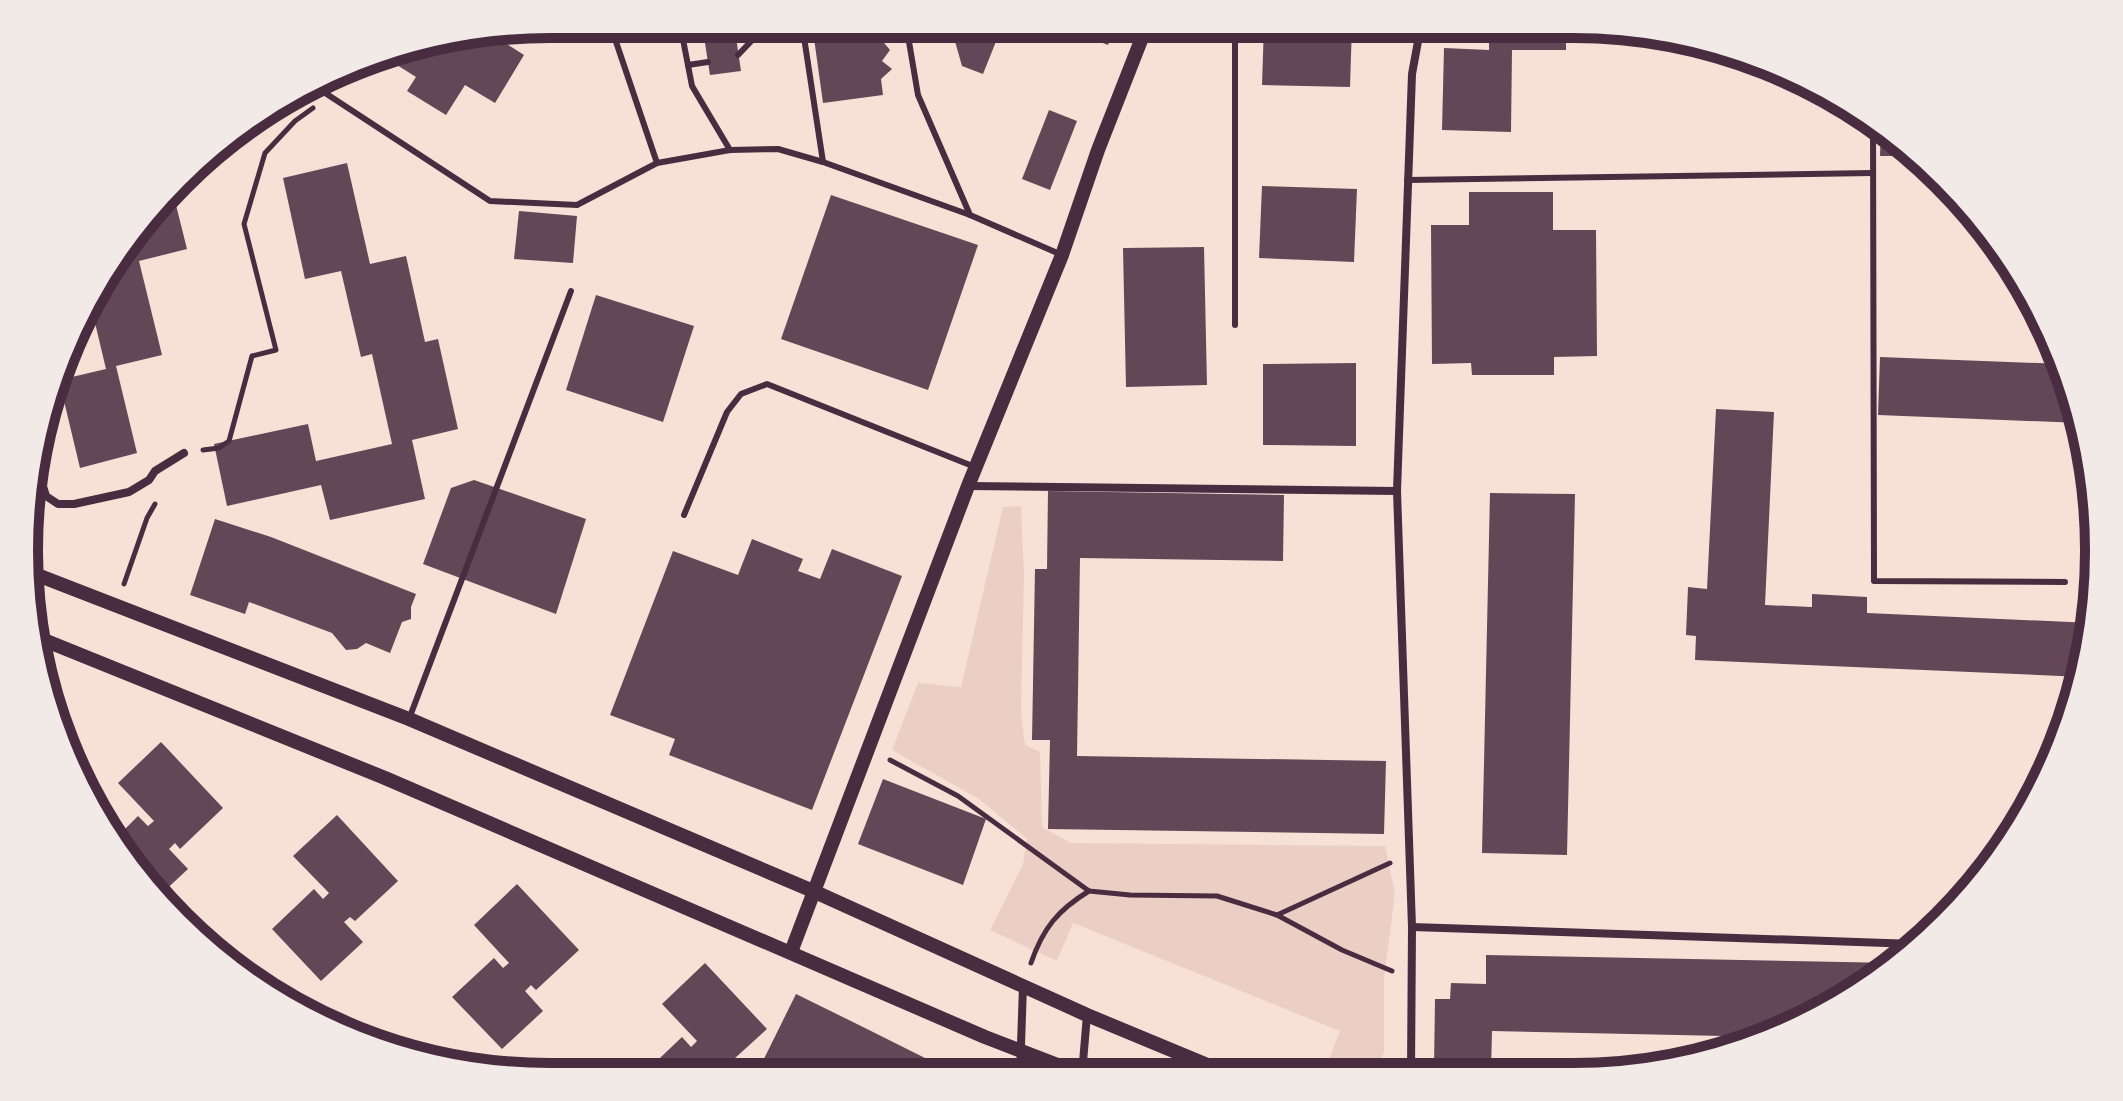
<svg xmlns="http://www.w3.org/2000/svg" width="2123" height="1101" font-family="'DM Sans',sans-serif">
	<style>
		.green { fill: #ebcfc5 }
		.building { fill: #644757 }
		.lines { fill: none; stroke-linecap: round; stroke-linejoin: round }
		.path { stroke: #4a2c40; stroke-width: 5 }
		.service { stroke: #4a2c40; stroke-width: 6 }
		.minor { stroke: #4a2c40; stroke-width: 8 }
		.tertiary { stroke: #4a2c40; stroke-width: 14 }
		.rim { fill: none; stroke: #4a2c40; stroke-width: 10 }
	</style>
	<rect width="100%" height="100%" fill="#f7e1d7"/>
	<path class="green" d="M1021,506L1024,576L1021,712L1025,745L1040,752L1042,827L1071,843L1385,846L1395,893L1384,979V1052L1374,1073H1332L1325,1069L1340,1031L1073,923L1057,961L990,930L1023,864L1027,839L979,799L892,750L918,683L961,687L1003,507Z"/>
	<g class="building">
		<path d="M636,24H655L658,41L643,40Z"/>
		<path d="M702,24H734L741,71L710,75Z"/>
		<path d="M812,24H881L887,30L880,38L890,50L882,61L892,69L881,79L883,95L823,103Z"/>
		<path d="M950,24H1003L983,74L962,66Z"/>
		<path d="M1055,25H1116L1108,45Z"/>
		<path d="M1264,25H1352L1350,87L1262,85Z"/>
		<path d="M1489,25H1566V50H1512L1511,132L1442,130L1444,48L1489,50Z"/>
		<path d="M503,32L499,39L524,55L495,103L465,85L446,115L407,91L416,77L378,53Z"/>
		<path d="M1049,110L1077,121L1050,190L1022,179Z"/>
		<path d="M1881,125L1893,133L1918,156H1880Z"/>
		<path d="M347,163L370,264L406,256L425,342L438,339L458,429L412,440L425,499L330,520L321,485L227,506L214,444L308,424L316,461L392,444L372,354L361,357L341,271L305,279L283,178Z"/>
		<path d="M1262,186L1357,189L1354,262L1259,258Z"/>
		<path d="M1469,192H1553V230H1596L1597,356L1554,357V375H1472L1471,363L1432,364L1431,225H1469Z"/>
		<path d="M173,193L187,249L139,261L162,355L116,366L137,453L80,468L59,380L106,369L91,306L108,268L126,264L122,248Z"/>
		<path d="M831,195L978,245L928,390L781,339Z"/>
		<path d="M519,211L577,216L573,263L514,259Z"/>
		<path d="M1204,247L1207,385L1126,387L1123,248Z"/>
		<path d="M596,295L694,326L663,422L566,390Z"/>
		<path d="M1880,357L2063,364L2071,382L2081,423L1878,415Z"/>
		<path d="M1356,363V446L1263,445V364Z"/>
		<path d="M1716,409L1774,412L1765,605L1812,607V594L1867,597V613L2092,623L2083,677L1695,660L1696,636L1686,635L1688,587L1707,589Z"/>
		<path d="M474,480L586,519L556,614L423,564L451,488Z"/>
		<path d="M1048,491L1284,495L1283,561L1080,558L1077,756L1386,761L1384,834L1048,829L1050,740H1032L1035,569H1047Z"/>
		<path d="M1490,493L1575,494L1567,855L1482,853Z"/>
		<path d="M215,519L271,537L416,594L411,607V619L402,622L390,653L366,643L357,649L346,650L332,633L249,602L245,614L190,595Z"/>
		<path d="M752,539L803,559L798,571L820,579L832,549L902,576L812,810L669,755L675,739L610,715L673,551L738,575Z"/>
		<path d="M161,742L223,808L180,849L175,843L169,849L188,869L159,896L117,837L138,816L148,826L154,821L118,783Z"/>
		<path d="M883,779L986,819L963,885L858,844Z"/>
		<path d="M337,815L398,881L355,921L350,917L344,922L363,942L321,981L272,929L314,889L323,899L329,893L293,856Z"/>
		<path d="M517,884L579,950L536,990L531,985L525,991L543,1011L502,1049L452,997L494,958L503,968L509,963L474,925Z"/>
		<path d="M1486,955L1894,963L1865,988L1772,1037L1492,1031L1491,1070L1434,1069L1435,999H1450L1451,983L1486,984Z"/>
		<path d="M705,963L767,1029L723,1069L719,1064L713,1070L718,1075L641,1076L682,1037L691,1047L697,1041L662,1004Z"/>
		<path d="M796,994L859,1025L959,1075H756Z"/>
	</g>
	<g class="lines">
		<g class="path">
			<path d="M203,450L219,448L229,441L252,356L276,350L244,224L265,153L295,121L313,108"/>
			<path d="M124,584L147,518L155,504"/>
			<path d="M890,760L958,796L1089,891L1130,895L1217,896L1277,915L1342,950L1392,971"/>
			<path d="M1277,915L1390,863"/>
			<path d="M1031,963C1043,928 1058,910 1089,891"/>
		</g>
		<g class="service">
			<path d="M610,24L657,163"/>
			<path d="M680,24L692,86L730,150"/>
			<path d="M802,24L823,162"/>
			<path d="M906,24L918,95L970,215"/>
			<path d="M1235,25V325"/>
			<path d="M681,30L703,28"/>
			<path d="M738,55L759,33L758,24"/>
			<path d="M688,65L708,62"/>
			<path d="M316,87L490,201L577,205L657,163L730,150L778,149L823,162L970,215L1062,255"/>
			<path d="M1873,120L1874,581L2065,582"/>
			<path d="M1407,180L1872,173"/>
			<path d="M684,515L727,412L741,394L767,384L975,467"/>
			<path d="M409,719L571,291"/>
		</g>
		<g class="minor">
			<path d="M37,467L46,496L58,504H74L129,492L149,480L155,471L184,453"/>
			<path d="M968,486L1397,491"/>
			<path d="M1412,927L1915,944"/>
			<path d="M1411,1073L1412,927L1397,491L1412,74L1421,25"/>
			<path d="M1020,1074L1023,986"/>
			<path d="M1082,1074L1087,1015"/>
		</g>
		<g class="tertiary">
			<path d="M27,571L409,719L813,891L1087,1015L1229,1074"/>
			<path d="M34,636L385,778L985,1037L1081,1074"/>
			<path d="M791,952L968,486L1062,255L1098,150L1147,25"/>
		</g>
	</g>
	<path d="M0 0H2123V1101H0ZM550 38H1573A512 512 0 0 1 2085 550V551A512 512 0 0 1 1573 1063H550A512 512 0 0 1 38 551V550A512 512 0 0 1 550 38Z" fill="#f1eae7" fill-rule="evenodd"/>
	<path class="rim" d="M550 38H1573A512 512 0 0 1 2085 550V551A512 512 0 0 1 1573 1063H550A512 512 0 0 1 38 551V550A512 512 0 0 1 550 38Z"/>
</svg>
